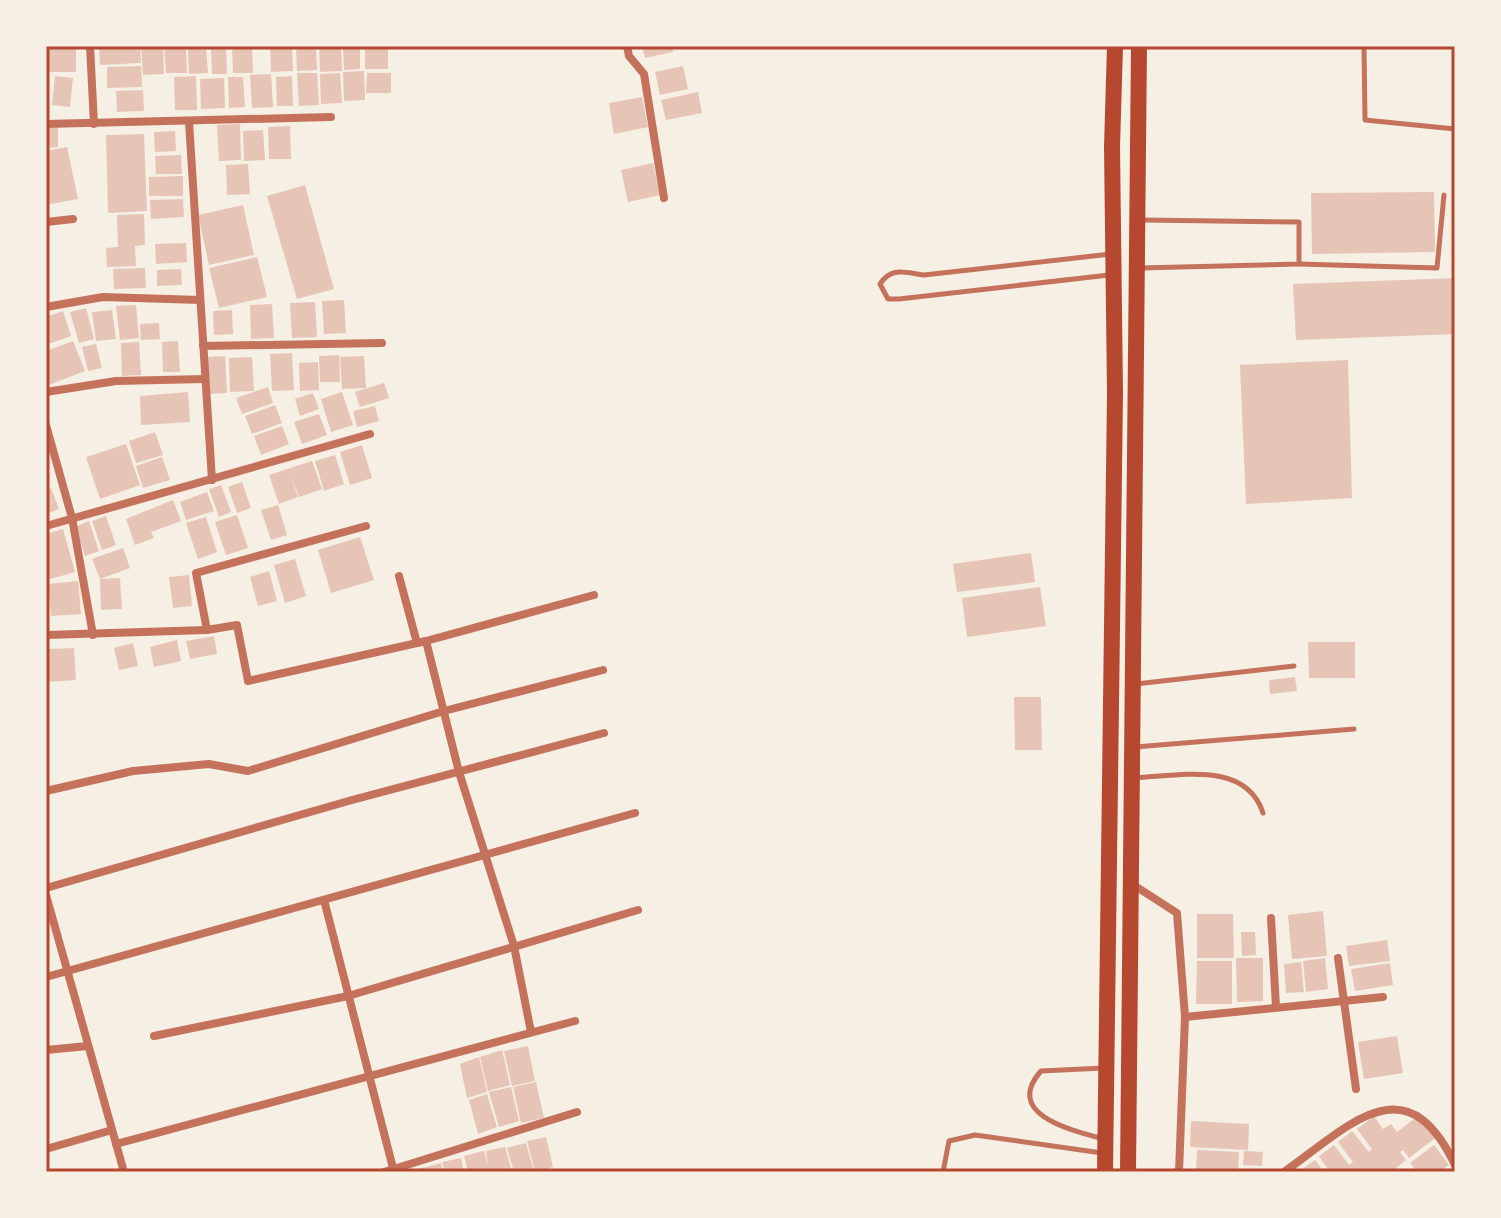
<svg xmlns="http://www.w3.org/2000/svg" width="1501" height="1218" font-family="Karla,sans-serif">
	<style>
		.building { fill: #e6c5b7 }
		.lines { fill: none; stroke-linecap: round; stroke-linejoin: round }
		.service { stroke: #c5725c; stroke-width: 5 }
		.minor { stroke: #c5725c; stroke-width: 8 }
		.trunk { stroke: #b5482f; stroke-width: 16 }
		.neatline { fill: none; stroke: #b5482f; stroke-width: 3 }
	</style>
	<rect width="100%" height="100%" fill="#f6efe4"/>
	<g class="building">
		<rect x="46" y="46" width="30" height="26"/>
		<path d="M99,46H140L141,63L100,65Z"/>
		<path d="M141,46H163L164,74L143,75Z"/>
		<path d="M164,46H186L187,73H166Z"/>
		<path d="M232,46H252L253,73H233Z"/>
		<path d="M270,46H292L293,71L271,72Z"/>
		<path d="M296,46H316L317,70L297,71Z"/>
		<path d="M319,46H341L342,71L320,72Z"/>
		<path d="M343,46H360V69L344,70Z"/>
		<rect x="365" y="46" width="23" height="23"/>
		<path d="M642,46H672L673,52L645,58Z"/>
		<path d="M206,47L208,73L189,74L188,48Z"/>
		<path d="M226,47L227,74H212L211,48Z"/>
		<path d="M141,66L142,87L107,88V67Z"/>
		<path d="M683,66L688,89L660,95L655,72Z"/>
		<path d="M364,71L365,100L344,101L343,72Z"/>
		<path d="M297,73H317L319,105L299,106Z"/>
		<path d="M340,73L342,103L321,104L320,74Z"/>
		<path d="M367,73H391V93H366Z"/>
		<path d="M271,74L273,107L252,108L250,75Z"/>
		<path d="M55,76L73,78L70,107L52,105Z"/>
		<path d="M196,76L197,110H175L174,77Z"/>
		<path d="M292,76L293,106H277L276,77Z"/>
		<path d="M228,77H243L245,107L229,108Z"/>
		<path d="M224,78L225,108L201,109L200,79Z"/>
		<path d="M143,90L144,111L117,112L116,91Z"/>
		<path d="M698,92L702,113L666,120L661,100Z"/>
		<path d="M642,97L648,127L614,134L609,103Z"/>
		<path d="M240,124L241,160L219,161L217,125Z"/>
		<path d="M290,126L291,159H269L268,127Z"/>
		<path d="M46,128H58V147L46,148Z"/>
		<path d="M263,130L265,160L244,161L243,131Z"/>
		<path d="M175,131L176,151L155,152L154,132Z"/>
		<path d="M144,134L147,211L108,213L106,135Z"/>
		<path d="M67,147L78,199L46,205V151Z"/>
		<path d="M181,155L182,174H156L155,156Z"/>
		<path d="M653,163L660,195L628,202L621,170Z"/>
		<path d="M248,164L250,194L227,195L226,165Z"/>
		<path d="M183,176V196H149V177Z"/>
		<path d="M305,185L334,289L297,299L267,196Z"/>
		<path d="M1434,192L1435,252L1312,254L1311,193Z"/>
		<path d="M183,199L184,217L151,219L150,200Z"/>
		<path d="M243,205L254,255L209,265L198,215Z"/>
		<path d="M144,214L145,245L135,246L136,266L107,267L106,248L118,247L117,215Z"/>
		<path d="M186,243L187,262L156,264L155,244Z"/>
		<path d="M257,257L267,297L219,308L209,268Z"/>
		<path d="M145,268L146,288L114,289L113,269Z"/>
		<path d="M181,269L182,285L157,286V270Z"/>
		<path d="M1455,278V334L1296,340L1293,284Z"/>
		<path d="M344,300L346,333L324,334L322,301Z"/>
		<path d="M315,302L317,337L292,338L290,303Z"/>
		<path d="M272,304L274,338L251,339L250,305Z"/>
		<path d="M136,305L139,338L120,340L116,306Z"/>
		<path d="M86,308L94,339L79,343L70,312Z"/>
		<path d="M112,310L116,339L96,341L92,312Z"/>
		<path d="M232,310L233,334L214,335L213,311Z"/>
		<path d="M63,311L71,336L46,345V317Z"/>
		<path d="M159,323L160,339L141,340L140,324Z"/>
		<path d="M73,341L85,371L46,386V351Z"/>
		<path d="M178,341L180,372H163L162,342Z"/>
		<path d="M139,342L141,375L122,376L121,343Z"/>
		<path d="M96,344L102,368L88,371L82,347Z"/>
		<path d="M292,353L294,390L272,391L270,354Z"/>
		<path d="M339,355L340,382H320L319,356Z"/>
		<path d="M225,356L227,393L208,394L207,357Z"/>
		<path d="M364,356L366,388L342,389L340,357Z"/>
		<path d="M252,357L254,391L230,392L229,358Z"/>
		<path d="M1348,360L1352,498L1246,504L1240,365Z"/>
		<path d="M318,362L319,390L300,391L299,363Z"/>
		<path d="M384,383L389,398L360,407L355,392Z"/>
		<path d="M268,387L273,403L242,414L236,398Z"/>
		<path d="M188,392L190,422L141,425L140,396Z"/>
		<path d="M342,392L353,425L331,432L321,399Z"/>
		<path d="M313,393L319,409L300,416L295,399Z"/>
		<path d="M275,405L282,423L252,434L245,416Z"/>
		<path d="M375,406L379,421L357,427L353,411Z"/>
		<path d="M319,414L327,435L302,444L294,422Z"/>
		<path d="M282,426L289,444L261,455L254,436Z"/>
		<path d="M155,432L163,455L136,463L129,441Z"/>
		<path d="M126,444L140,485L100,499L86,457Z"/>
		<path d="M362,445L372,478L350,485L340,452Z"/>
		<path d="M335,455L344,484L324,491L315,461Z"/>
		<path d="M162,457L170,480L143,488L136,466Z"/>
		<path d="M312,461L322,489L299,497L290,474L298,497L279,504L269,475Z"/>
		<path d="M242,482L251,508L237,513L228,487Z"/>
		<path d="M221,485L231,512L219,517L209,489Z"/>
		<path d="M51,488L59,509L46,514V490Z"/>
		<path d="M207,492L214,511L186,520L180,502Z"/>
		<path d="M173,500L181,521L151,532L154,538L135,545L126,519Z"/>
		<path d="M278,505L287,535L271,540L261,510Z"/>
		<path d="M237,515L248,548L226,555L215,522Z"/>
		<path d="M106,516L116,545L102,550L92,521Z"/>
		<path d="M206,517L217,552L198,559L186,523Z"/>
		<path d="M89,521L99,551L85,556L75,527Z"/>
		<path d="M63,529L75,572L47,580L46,534Z"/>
		<path d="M360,537L374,580L331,593L318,550Z"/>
		<path d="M123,548L130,568L100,579L120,578L122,609L101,610L100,579L92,559Z"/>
		<path d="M1031,553L1035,582L957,592L953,564Z"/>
		<path d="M295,559L306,596L285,603L274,565Z"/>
		<path d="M269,571L277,601L258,606L250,577Z"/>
		<path d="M189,575L192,606L173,608L169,577Z"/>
		<path d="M78,581L81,614L51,616L48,584Z"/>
		<path d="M1040,587L1046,626L967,637L962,598Z"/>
		<path d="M214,636L217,654L190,659L186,641Z"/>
		<path d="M177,640L181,661L154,667L150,647Z"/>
		<path d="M1308,642H1355V678H1309Z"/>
		<path d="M133,643L138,666L119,670L114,648Z"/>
		<path d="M74,648L76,680L46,682V649Z"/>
		<path d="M1295,677L1297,691L1270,694L1269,680Z"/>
		<path d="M1014,697H1041L1042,750H1015Z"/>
		<path d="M1323,911L1327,956L1292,959L1288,915Z"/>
		<path d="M1197,914H1233L1234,958H1197Z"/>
		<path d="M1241,932H1255L1256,955L1242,956Z"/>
		<path d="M1387,940L1390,961L1349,966L1346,946Z"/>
		<path d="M1236,958H1263V1001L1237,1002Z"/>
		<path d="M1325,958L1328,989L1306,992L1303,961Z"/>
		<path d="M1197,961H1232V1004H1196Z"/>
		<path d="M1301,962L1304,992L1286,993L1284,964Z"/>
		<path d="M1390,963L1393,985L1355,991L1351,969Z"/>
		<path d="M1397,1036L1403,1073L1364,1079L1358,1042Z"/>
		<path d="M528,1046L535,1081L512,1086L504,1051Z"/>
		<path d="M502,1050L510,1085L488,1091L480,1057Z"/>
		<path d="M479,1057L487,1092L467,1098L460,1064Z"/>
		<path d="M536,1082L544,1118L521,1123L513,1087Z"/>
		<path d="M511,1087L519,1121L499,1127L489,1092Z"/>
		<path d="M487,1094L497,1127L478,1134L469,1100Z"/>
		<path d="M1374,1116L1383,1129L1391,1124L1397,1132L1418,1116L1435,1138L1409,1158L1403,1150L1400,1152L1406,1160L1391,1172H1330L1319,1156L1334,1145L1349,1165L1353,1162L1338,1142L1352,1131L1369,1152L1372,1149L1357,1129Z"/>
		<path d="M1191,1121L1249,1124L1248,1150L1190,1147Z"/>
		<path d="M546,1137L553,1167L535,1172L527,1141Z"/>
		<path d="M526,1143L534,1172H514L507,1148Z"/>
		<path d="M1434,1145L1449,1165L1443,1169L1445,1172H1417L1410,1163Z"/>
		<path d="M505,1147L512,1172H468L464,1156L484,1151L488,1166L486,1151Z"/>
		<path d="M1197,1150L1239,1152L1238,1172H1196Z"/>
		<path d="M1244,1151L1263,1152L1262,1166L1243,1165Z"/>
		<path d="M461,1158L464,1172H445L442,1162Z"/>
		<path d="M1315,1160L1324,1172H1298Z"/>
		<path d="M441,1163L443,1172H410V1171Z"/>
	</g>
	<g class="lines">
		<g class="service">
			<path d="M1364,46L1365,120L1455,129"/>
			<path d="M1299,264L1437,268L1444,195"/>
			<path d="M1140,268L1299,264V222L1142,220"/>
			<path d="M1109,275L899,299H888L880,284C891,266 906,273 924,275L1111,254"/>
			<path d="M1136,684L1294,666"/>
			<path d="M1135,747L1354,729"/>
			<path d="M1134,778C1178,776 1246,760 1263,813"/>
			<path d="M1104,1068L1041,1071C1002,1115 1074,1131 1104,1139"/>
			<path d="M943,1172L949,1141L975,1135L1102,1153"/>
		</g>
		<g class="minor">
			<path d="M90,46L94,124"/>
			<path d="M627,46L629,56L644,74L664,198"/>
			<path d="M189,122L212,480"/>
			<path d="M46,124L331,117"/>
			<path d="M46,222L73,219"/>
			<path d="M46,307L103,297L200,300"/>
			<path d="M203,346L382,343"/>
			<path d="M46,392L116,381L205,379"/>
			<path d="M46,425L72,518L93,635"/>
			<path d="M46,526L370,434"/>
			<path d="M399,576L417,643"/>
			<path d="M207,630L237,625L248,681L426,641L594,595"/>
			<path d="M46,635L207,630L196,573L366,526"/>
			<path d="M426,641L459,772L514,946L531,1032"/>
			<path d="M46,791L133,771L209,764L248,771L444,711L603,670"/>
			<path d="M1132,884L1177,913L1185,1017L1179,1172"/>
			<path d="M46,888L352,800L604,733"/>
			<path d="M46,895L124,1172"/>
			<path d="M324,900L394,1172"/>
			<path d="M1271,918L1276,1007"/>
			<path d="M1338,958L1356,1089"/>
			<path d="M46,977L635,813"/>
			<path d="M1185,1017L1383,997"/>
			<path d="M154,1036L348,996L638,910"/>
			<path d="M46,1050L88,1046"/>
			<path d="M116,1144L575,1021"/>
			<path d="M46,1149L112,1130"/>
			<path d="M384,1172L577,1112"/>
			<path d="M1284,1172C1348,1127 1406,1061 1455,1165"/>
		</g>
		<g class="trunk">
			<path d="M1105,1172L1115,393L1112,147L1115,46"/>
			<path d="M1128,1172L1139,46"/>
		</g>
	</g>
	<rect width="1501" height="1218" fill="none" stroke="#f6efe4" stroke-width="96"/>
	<rect x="48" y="48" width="1405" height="1122" class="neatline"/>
</svg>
